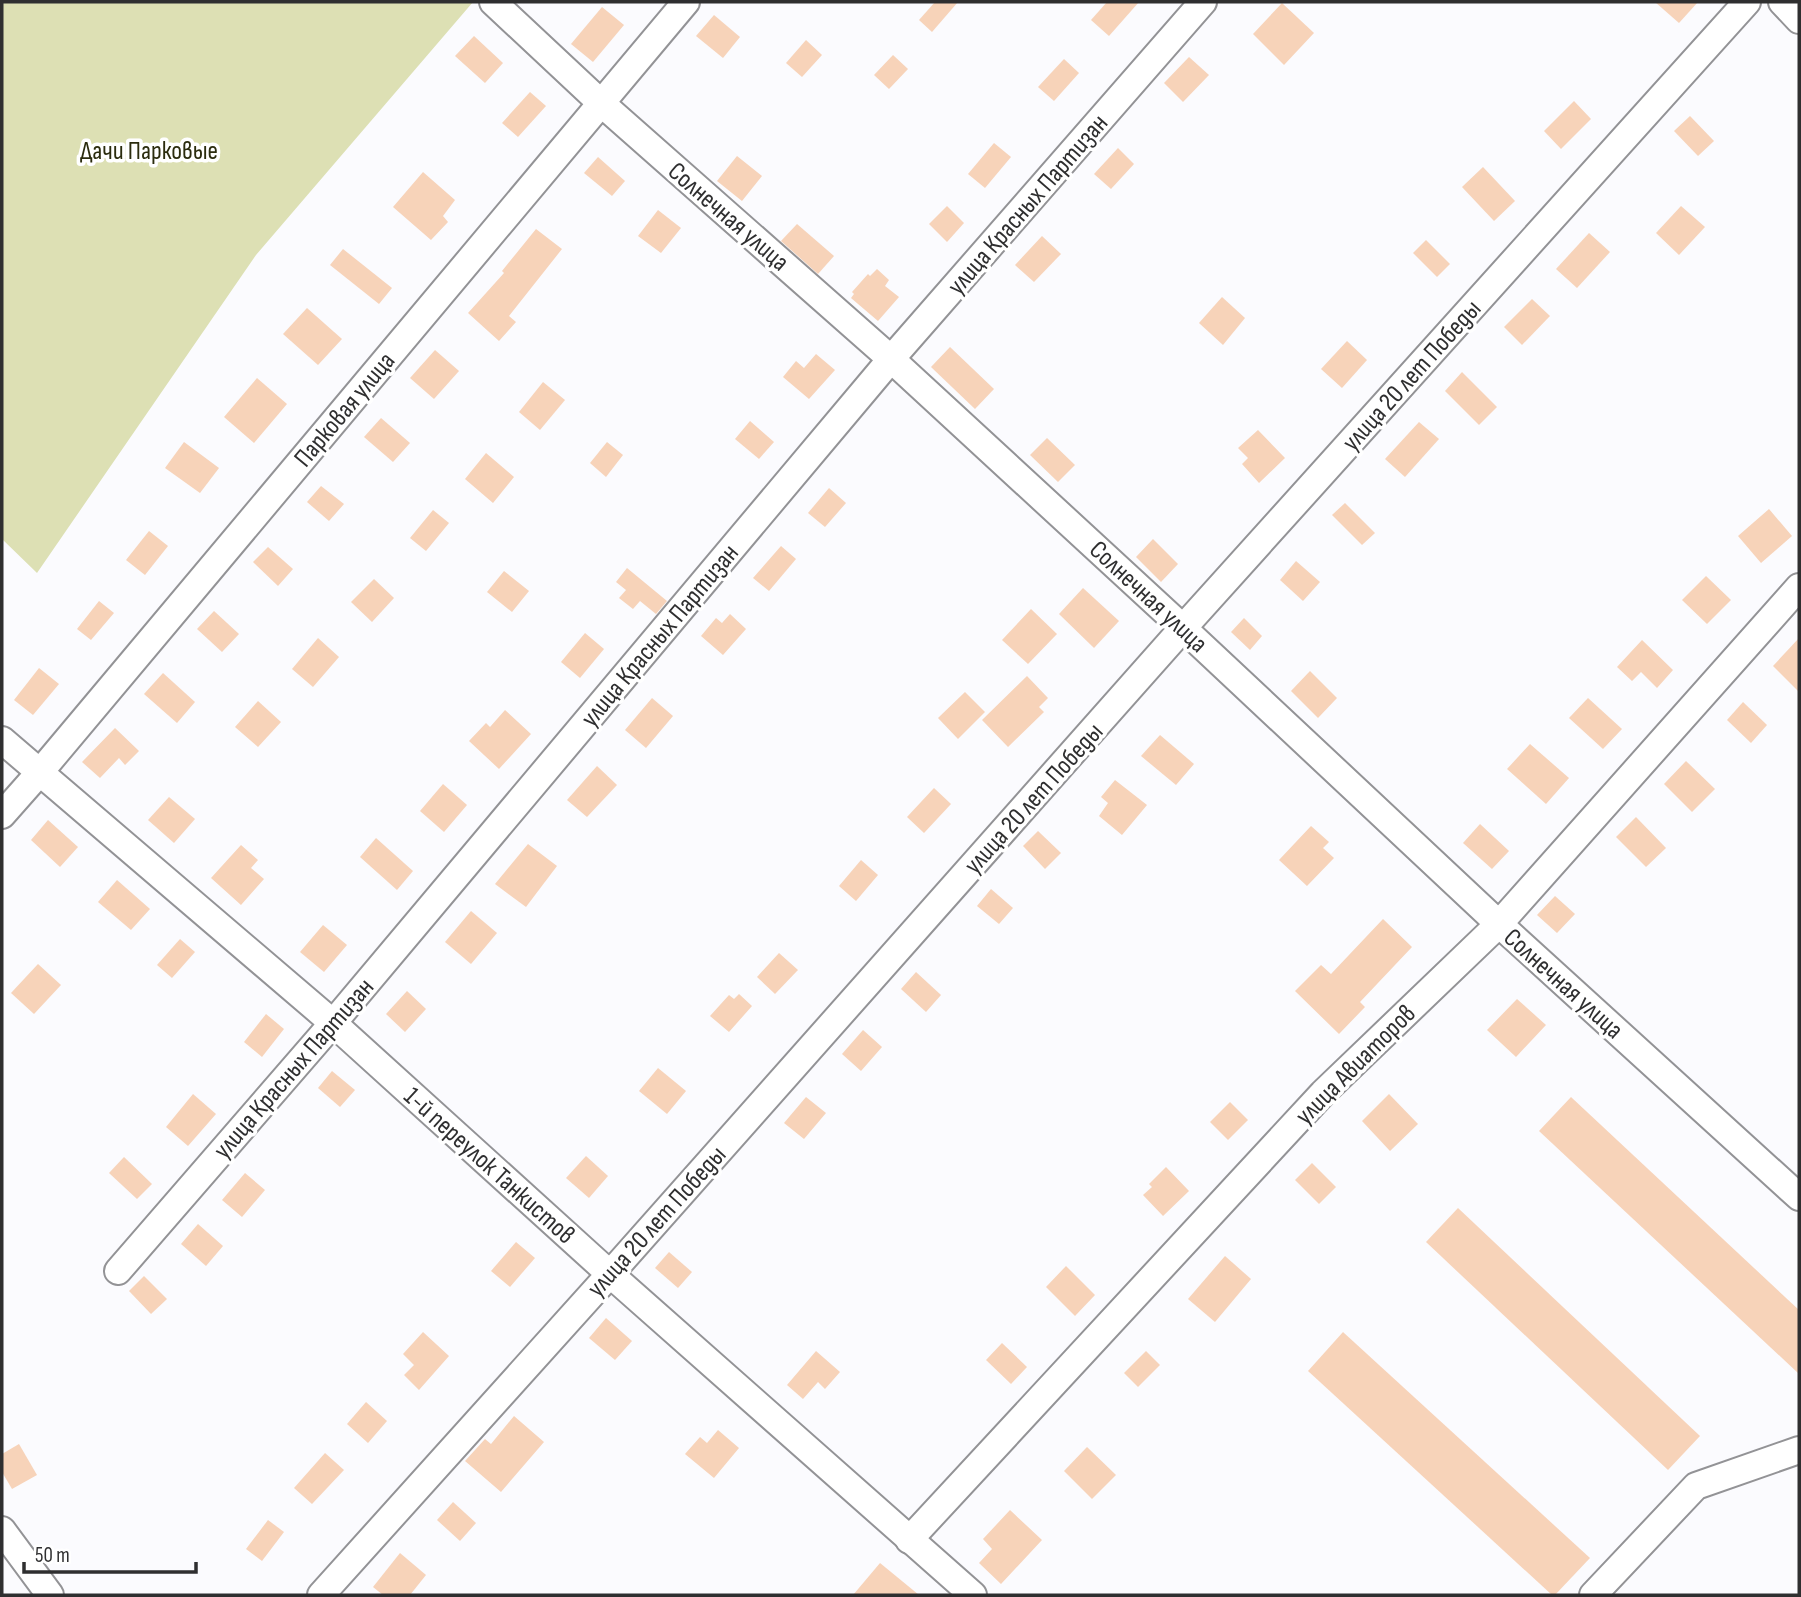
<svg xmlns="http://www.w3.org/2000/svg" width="1801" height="1597" font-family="'Sofia Sans Condensed',sans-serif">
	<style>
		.green { fill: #dde0b4 }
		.building { fill: #f7d3b9 }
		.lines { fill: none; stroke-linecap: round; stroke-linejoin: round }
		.minor-casing { stroke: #939396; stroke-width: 30 }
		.minor { stroke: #fff; stroke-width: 26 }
		.labels { text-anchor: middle; stroke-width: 7; stroke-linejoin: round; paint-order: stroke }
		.park-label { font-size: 26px; fill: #2b2c0e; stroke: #fff }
		.street-label { font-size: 26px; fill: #2f2f30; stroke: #fff }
	</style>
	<rect width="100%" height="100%" fill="#fbfbfe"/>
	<path class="green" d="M2,2H473L256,255L37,573L2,539Z"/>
	<g class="building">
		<path d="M935,2H958L932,32L919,20Z"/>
		<path d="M1107,2H1139L1109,36L1091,20Z"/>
		<path d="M1655,2H1698L1679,23Z"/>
		<path d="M1282,3L1314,33L1284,65L1253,34Z"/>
		<path d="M602,7L624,25L593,62L571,44Z"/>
		<path d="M714,15L740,37L723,58L696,36Z"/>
		<path d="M474,36L503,63L485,83L455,56Z"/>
		<path d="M806,40L822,55L802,77L786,63Z"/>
		<path d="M893,55L908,69L889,89L874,75Z"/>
		<path d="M1189,57L1209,75L1183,102L1164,83Z"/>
		<path d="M1064,59L1079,73L1054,101L1038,87Z"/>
		<path d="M530,92L546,106L518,137L502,123Z"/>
		<path d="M1574,101L1591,119L1561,149L1544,131Z"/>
		<path d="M1690,116L1714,141L1698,156L1674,131Z"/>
		<path d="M994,143L1011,157L985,188L968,174Z"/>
		<path d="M1118,148L1134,164L1111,189L1094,174Z"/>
		<path d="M737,156L762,176L742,201L717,181Z"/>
		<path d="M598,157L625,181L612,196L584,173Z"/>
		<path d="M1483,167L1515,201L1494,221L1462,187Z"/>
		<path d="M423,172L455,200L443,216L448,222L431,240L393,207Z"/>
		<path d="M947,206L964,223L947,242L929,224Z"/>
		<path d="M1681,206L1705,227L1679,255L1656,233Z"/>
		<path d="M658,210L681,228L661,253L638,236Z"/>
		<path d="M797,224L834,256L818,274L781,241Z"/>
		<path d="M536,229L562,249L509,316L516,322L499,341L468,313L504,273L502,271Z"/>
		<path d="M1589,233L1610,252L1577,288L1556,269Z"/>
		<path d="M1042,236L1061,254L1034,282L1015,265Z"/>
		<path d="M1426,240L1450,264L1437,277L1413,253Z"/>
		<path d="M343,249L392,288L379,304L330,265Z"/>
		<path d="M877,269L889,280L885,286L899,297L878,321L851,298L854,294L852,292L868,274L870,276Z"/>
		<path d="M1222,297L1245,318L1223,345L1199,323Z"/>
		<path d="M1532,299L1550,316L1522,345L1504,327Z"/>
		<path d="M307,308L342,339L318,365L283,334Z"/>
		<path d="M1347,341L1367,360L1342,388L1321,369Z"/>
		<path d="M950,347L994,389L975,409L931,367Z"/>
		<path d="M435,350L459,371L434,399L410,378Z"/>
		<path d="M816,354L835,370L809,399L783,377L796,361L804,368Z"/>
		<path d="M1462,372L1497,407L1479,425L1445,391Z"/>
		<path d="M257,378L287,404L254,443L224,417Z"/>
		<path d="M543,382L565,400L540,430L519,412Z"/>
		<path d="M381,418L410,443L393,462L364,437Z"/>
		<path d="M750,421L774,442L759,459L735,439Z"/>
		<path d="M1419,422L1439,439L1405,477L1385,459Z"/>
		<path d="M1258,430L1285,458L1259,483L1242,464L1248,458L1238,448Z"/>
		<path d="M1047,438L1075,465L1058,482L1030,455Z"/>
		<path d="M184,442L219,468L200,493L165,468Z"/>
		<path d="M607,442L623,455L606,477L590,463Z"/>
		<path d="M486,453L514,477L493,503L465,479Z"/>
		<path d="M321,486L344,504L329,521L307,502Z"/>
		<path d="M829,488L846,503L825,527L808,513Z"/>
		<path d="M1345,503L1375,533L1362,545L1332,515Z"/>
		<path d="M1769,509L1792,536L1761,563L1738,536Z"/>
		<path d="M433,510L449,523L426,551L410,538Z"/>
		<path d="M149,531L168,546L145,575L126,560Z"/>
		<path d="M1153,539L1178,564L1161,582L1136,557Z"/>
		<path d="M781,546L796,559L769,591L753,578Z"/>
		<path d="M268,547L293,569L278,586L253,562Z"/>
		<path d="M1296,561L1320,582L1303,601L1280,580Z"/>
		<path d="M627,568L667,601L656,614L640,601L633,609L619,598L626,590L616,582Z"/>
		<path d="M504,571L529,591L512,612L487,592Z"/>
		<path d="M1706,576L1731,600L1707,624L1682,600Z"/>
		<path d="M374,579L394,598L372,622L351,602Z"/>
		<path d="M1083,588L1119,621L1094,648L1059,614Z"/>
		<path d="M99,601L114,613L91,640L77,629Z"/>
		<path d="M1031,609L1057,634L1028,664L1002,640Z"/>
		<path d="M214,611L239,634L222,652L197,629Z"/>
		<path d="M730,614L746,629L723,655L701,636L716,618L722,623Z"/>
		<path d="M1244,618L1262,636L1250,650L1231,632Z"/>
		<path d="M585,633L604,649L580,678L561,662Z"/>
		<path d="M318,638L339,657L313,687L292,669Z"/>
		<path d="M1799,638V692L1773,666Z"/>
		<path d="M1642,640L1673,670L1657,688L1641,672L1632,681L1617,667Z"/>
		<path d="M39,668L59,684L33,715L14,700Z"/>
		<path d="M1310,671L1337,698L1318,718L1291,691Z"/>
		<path d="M163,673L195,702L177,723L144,694Z"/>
		<path d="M1027,676L1048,698L1039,707L1044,712L1008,747L982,720Z"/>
		<path d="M965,692L985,712L958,739L938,718Z"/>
		<path d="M652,698L673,716L646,748L625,730Z"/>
		<path d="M1588,698L1622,729L1603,749L1569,718Z"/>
		<path d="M258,701L281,722L258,747L235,727Z"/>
		<path d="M1743,702L1767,725L1751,743L1727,720Z"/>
		<path d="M505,710L531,734L499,769L469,741L486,723L490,727Z"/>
		<path d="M115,728L139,751L125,765L119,758L100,778L82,762Z"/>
		<path d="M1160,735L1194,764L1176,785L1141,756Z"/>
		<path d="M1530,744L1569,778L1546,804L1507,769Z"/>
		<path d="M1686,761L1715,789L1692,812L1664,784Z"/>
		<path d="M597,766L617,785L587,817L567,800Z"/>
		<path d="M1115,780L1147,805L1122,835L1099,816L1108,803L1101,797Z"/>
		<path d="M443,784L467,805L444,832L420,811Z"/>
		<path d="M934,788L951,804L924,833L907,817Z"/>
		<path d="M169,797L195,819L174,843L148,820Z"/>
		<path d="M1636,817L1666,848L1646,867L1616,837Z"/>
		<path d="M48,820L78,847L60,867L31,840Z"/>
		<path d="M1480,824L1509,851L1492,869L1463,843Z"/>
		<path d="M1311,826L1329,842L1323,848L1334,858L1307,886L1279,860Z"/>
		<path d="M1038,831L1061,853L1045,869L1023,846Z"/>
		<path d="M376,838L413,871L397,890L360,857Z"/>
		<path d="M528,844L557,866L526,907L495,884Z"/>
		<path d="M241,845L258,860L251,868L264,879L241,905L211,878Z"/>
		<path d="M861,860L878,875L856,901L839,886Z"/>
		<path d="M117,880L150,909L131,930L98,902Z"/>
		<path d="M991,889L1013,908L999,924L977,906Z"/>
		<path d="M1555,896L1575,914L1557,933L1537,915Z"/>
		<path d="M471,911L497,933L471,964L445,942Z"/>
		<path d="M1383,919L1412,947L1360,1002L1365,1007L1339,1034L1295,991L1321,965L1331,974Z"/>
		<path d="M323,925L347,945L324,972L300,952Z"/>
		<path d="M180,939L195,952L172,978L157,965Z"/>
		<path d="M779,953L798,970L775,994L757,977Z"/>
		<path d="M38,964L61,985L34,1014L11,993Z"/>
		<path d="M916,972L941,995L926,1012L901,989Z"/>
		<path d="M407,991L426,1009L405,1032L386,1014Z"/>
		<path d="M739,994L752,1006L729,1032L710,1016L729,995L734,999Z"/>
		<path d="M1517,999L1546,1025L1516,1057L1487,1030Z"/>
		<path d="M266,1014L284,1029L262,1057L244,1042Z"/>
		<path d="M863,1030L882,1047L861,1071L842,1054Z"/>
		<path d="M658,1068L686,1091L667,1114L639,1091Z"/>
		<path d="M332,1071L355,1090L340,1107L318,1088Z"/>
		<path d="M193,1094L216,1114L188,1146L166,1127Z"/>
		<path d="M1389,1094L1418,1124L1390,1151L1362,1121Z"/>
		<path d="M806,1097L826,1113L804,1139L784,1123Z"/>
		<path d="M1571,1097L1799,1310V1374L1539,1131Z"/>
		<path d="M1230,1102L1248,1120L1228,1140L1210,1122Z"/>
		<path d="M586,1156L608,1176L589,1198L566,1178Z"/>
		<path d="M124,1157L152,1184L137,1199L109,1173Z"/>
		<path d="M1312,1163L1336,1187L1319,1204L1295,1180Z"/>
		<path d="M1166,1167L1189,1191L1163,1216L1143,1195L1152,1187L1149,1184Z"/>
		<path d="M245,1173L265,1190L242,1217L222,1200Z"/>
		<path d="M1458,1208L1700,1436L1668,1470L1426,1242Z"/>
		<path d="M198,1224L223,1246L206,1266L181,1244Z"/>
		<path d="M516,1242L535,1258L510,1287L491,1271Z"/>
		<path d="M669,1252L692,1272L678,1288L655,1268Z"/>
		<path d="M1225,1256L1251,1279L1215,1322L1188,1299Z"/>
		<path d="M1066,1266L1095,1295L1075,1316L1046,1287Z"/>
		<path d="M144,1276L167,1299L151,1314L129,1291Z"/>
		<path d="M606,1318L632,1341L615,1360L589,1338Z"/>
		<path d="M423,1332L449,1356L419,1390L404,1375L414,1365L403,1354Z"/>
		<path d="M1343,1332L1590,1558L1555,1595H1552L1308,1371Z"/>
		<path d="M1002,1343L1027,1367L1011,1384L986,1360Z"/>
		<path d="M816,1351L840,1372L825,1389L818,1382L803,1399L787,1385Z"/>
		<path d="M1146,1351L1160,1365L1138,1387L1124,1373Z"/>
		<path d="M366,1402L387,1421L368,1443L347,1424Z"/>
		<path d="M514,1416L544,1442L501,1492L465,1461L485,1439L491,1444Z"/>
		<path d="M718,1430L739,1448L714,1478L685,1454L700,1437L707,1443Z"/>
		<path d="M19,1444L37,1475L12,1489L2,1472V1454Z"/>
		<path d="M1087,1447L1116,1475L1092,1499L1064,1471Z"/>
		<path d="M325,1453L344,1470L312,1504L294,1488Z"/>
		<path d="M453,1502L476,1523L460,1541L437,1520Z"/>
		<path d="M1010,1510L1042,1540L1001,1584L979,1563L992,1549L983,1539Z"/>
		<path d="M268,1520L284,1532L262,1561L246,1549Z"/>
		<path d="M400,1553L426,1575L410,1595H383L373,1587Z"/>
		<path d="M880,1563L919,1595H853Z"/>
	</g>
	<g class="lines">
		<g class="minor-casing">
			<g id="minor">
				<path d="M493,2L601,103L891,359L1183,628L1499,924L1799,1197"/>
				<path d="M1782,2L1799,20"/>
				<path d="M2,740L333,1023L610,1274L973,1595"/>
				<path d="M2,815L40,772L686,2"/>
				<path d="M118,1271L333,1023L891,359L1203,2"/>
				<path d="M2,1530L50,1595"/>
				<path d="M909,1540L1323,1093L1499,924L1799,587"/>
				<path d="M321,1595L610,1274L1183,628L1747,2"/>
				<path d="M1593,1595L1696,1486L1799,1450"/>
			</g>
		</g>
		<use href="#minor" class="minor"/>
	</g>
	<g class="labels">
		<g class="park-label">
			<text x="149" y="159">Дачи Парковые</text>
		</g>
		<g class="street-label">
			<text transform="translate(1027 204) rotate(-49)" y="9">улица Красных Партизан</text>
			<text transform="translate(729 216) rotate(41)" y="9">Солнечная улица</text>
			<text transform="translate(1411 375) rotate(-48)" y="9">улица 20 лет Победы</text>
			<text transform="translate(344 409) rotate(-50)" y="9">Парковая улица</text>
			<text transform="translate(1149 596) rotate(43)" y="9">Солнечная улица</text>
			<text transform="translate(659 635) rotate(-50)" y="9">улица Красных Партизан</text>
			<text transform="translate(1033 798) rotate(-48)" y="9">улица 20 лет Победы</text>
			<text transform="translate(1564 983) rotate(42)" y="9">Солнечная улица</text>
			<text transform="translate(1355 1064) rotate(-45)" y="9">улица Авиаторов</text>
			<text transform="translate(293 1068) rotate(-49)" y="9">улица Красных Партизан</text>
			<text transform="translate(490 1165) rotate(42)" y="9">1-й переулок Танкистов</text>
			<text transform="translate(656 1221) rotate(-48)" y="9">улица 20 лет Победы</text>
		</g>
	</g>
	<rect width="1801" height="1597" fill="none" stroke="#2f2f30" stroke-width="7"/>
	<path d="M24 1562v10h172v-10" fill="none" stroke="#2f2f30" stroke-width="3.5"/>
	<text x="35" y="1562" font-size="21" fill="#2f2f30" stroke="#ffffff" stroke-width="5" paint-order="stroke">50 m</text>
</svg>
